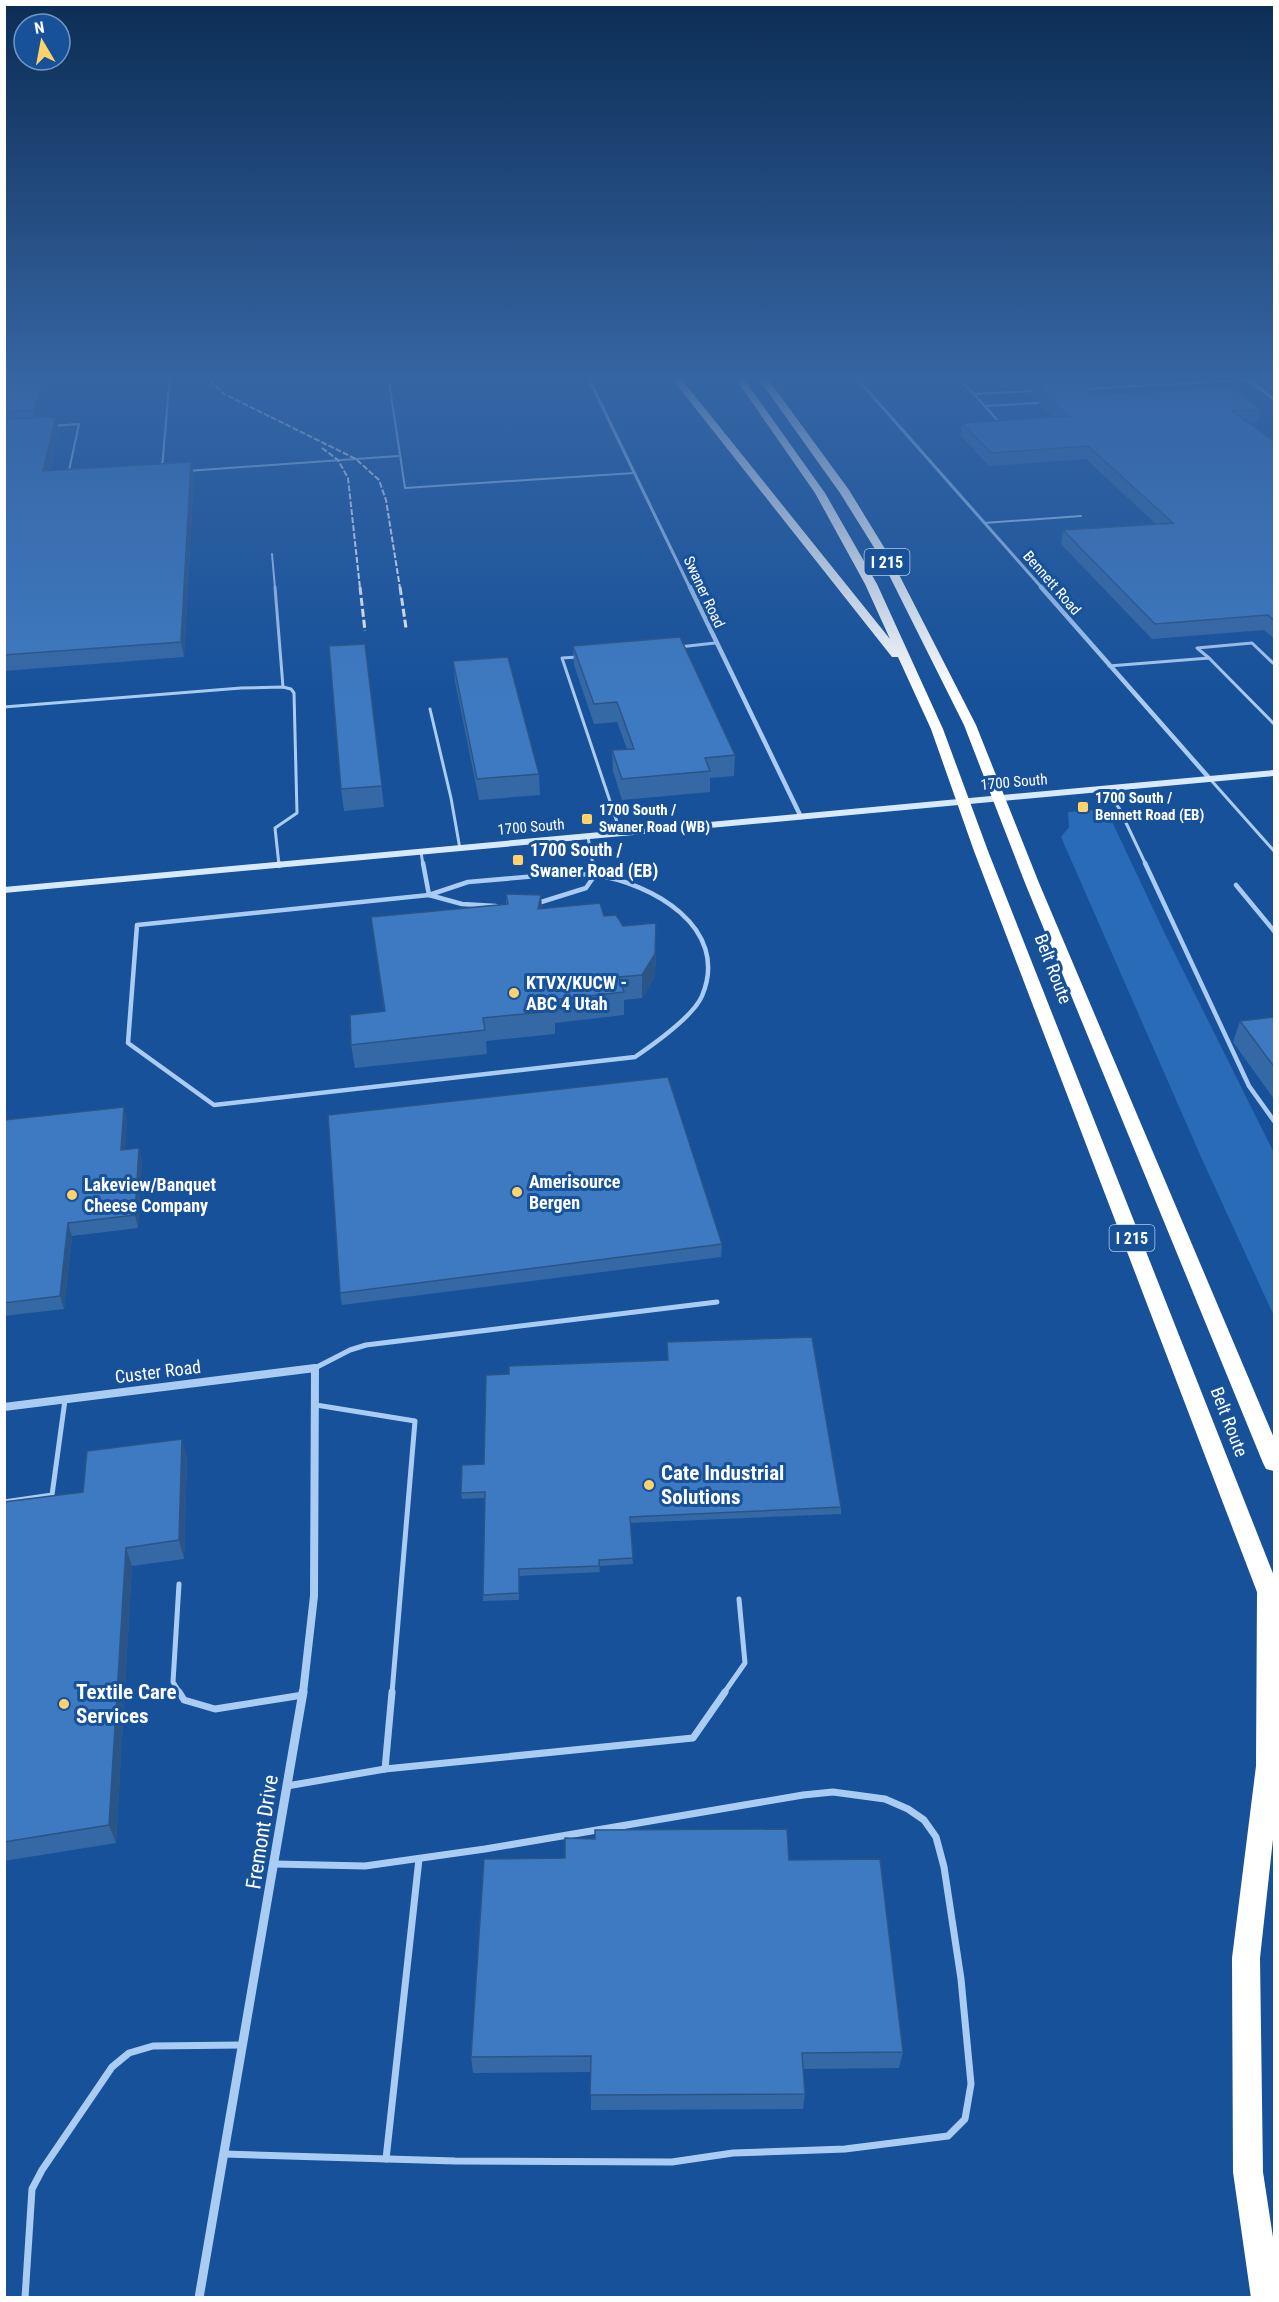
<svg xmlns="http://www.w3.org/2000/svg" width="1279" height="2302" font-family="'Roboto Condensed',sans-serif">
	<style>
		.green { fill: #296bb7 }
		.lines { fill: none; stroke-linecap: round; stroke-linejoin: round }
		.lane-far4 { stroke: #aaccf2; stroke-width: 2 }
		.lane-far3 { stroke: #aaccf2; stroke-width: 3 }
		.lane-far2 { stroke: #aaccf2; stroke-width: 4.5 }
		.lane-far1 { stroke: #aaccf2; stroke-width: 5 }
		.lane { stroke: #aaccf2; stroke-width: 7 }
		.street-far3 { stroke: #aaccf2; stroke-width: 3 }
		.street-far2 { stroke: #aaccf2; stroke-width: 4.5 }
		.street-far1 { stroke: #aaccf2; stroke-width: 8 }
		.street { stroke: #aaccf2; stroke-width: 9 }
		.secondary { fill: #d9e9fc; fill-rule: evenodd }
		.highway { fill: #fff; fill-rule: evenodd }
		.rail-far1 { stroke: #fff; stroke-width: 2; stroke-dasharray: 6 2; stroke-linecap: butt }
		.rail { stroke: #fff; stroke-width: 3; stroke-dasharray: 8 3; stroke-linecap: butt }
		.wall { fill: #3569a6 }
		.shaded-wall { fill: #2b5587 }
		.building { fill: #3e7ac1; stroke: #2b5587; stroke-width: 1.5 }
		.poi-dot { fill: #ffd26c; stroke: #16519a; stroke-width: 2 }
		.labels { text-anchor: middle; stroke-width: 6; stroke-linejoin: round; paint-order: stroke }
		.far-street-label { font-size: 15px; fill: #fff; stroke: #16519a }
		.far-poi-label { font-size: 15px; font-weight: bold; fill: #fff; stroke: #16519a; text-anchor: start }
		.shield { fill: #16519a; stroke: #b9cbe1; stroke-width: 1.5 }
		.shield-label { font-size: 16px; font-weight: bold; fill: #fff }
		.poi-label { font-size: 18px; font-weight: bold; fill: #fff; stroke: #16519a; text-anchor: start }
		.street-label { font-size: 18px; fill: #fff; stroke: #16519a }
		.near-poi-label { font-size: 21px; font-weight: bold; fill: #fff; stroke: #16519a; text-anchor: start }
		.near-street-label { font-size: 21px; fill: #fff; stroke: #16519a }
	</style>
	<rect width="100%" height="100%" fill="#16519a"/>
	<path class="green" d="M1106,809L1166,936L1274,1153V1316L1201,1157L1061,837L1069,827L1068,812Z"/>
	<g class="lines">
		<g class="lane-far4">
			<path d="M388,375L405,488L634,473"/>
			<path d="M955,375L974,394L1035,391"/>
			<path d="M1117,375L1131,386"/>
			<path d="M1083,389L1248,380"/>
			<path d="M974,394L1000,423"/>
			<path d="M985,406L1038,403"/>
			<path d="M52,426L79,424L68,475"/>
			<path d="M162,468L170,375"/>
			<path d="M187,471L398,456"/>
			<path d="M984,523L1081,516"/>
			<path d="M272,554L275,588"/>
		</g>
		<g class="lane-far3">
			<path d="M275,587L283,687"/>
			<path d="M679,647L715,643"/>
			<path d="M578,657L562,658L621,834"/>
			<path d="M1209,658L1197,648L1252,643L1274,664"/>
			<path d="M1109,666L1209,658L1274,724"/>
			<path d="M4,707L241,688L283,687L291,689L294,693L297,813L275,828L279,865"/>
			<path d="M430,709L451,798L460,849"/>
			<path d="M1210,779L1274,851"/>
			<path d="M1104,789L1119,808L1146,865"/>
			<path d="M588,837L593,865"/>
			<path d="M421,852L423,865"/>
		</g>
		<g class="lane-far2">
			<path d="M279,863V866"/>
			<path d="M423,863L429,895"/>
			<path d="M1145,863L1249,1086L1274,1121"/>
			<path d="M549,875C564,875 580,873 595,875C651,883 731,927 702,996C693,1017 654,1044 635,1057L214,1105L128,1043L137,925L429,895L468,882Z"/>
			<path d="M1236,885L1274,931"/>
			<path d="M429,895L462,904L496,906"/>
			<path d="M538,903L586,888L595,875L593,863"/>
		</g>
		<g class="lane-far1">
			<path d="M315,1368L350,1350L366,1345L717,1302"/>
			<path d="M316,1405L415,1421L392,1693"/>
			<path d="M4,1502L52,1495L65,1400"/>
			<path d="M179,1584L173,1682L180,1693"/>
			<path d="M724,1693L745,1663L739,1599"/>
		</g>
		<g class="lane">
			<path d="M179,1692L184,1700L215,1709L303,1695"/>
			<path d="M385,1769L693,1738L725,1692"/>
			<path d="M287,1786L385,1769L392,1692"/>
			<path d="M224,2154L455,2161L672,2162L733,2153L845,2149L948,2136L965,2119L971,2084L961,1979L944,1867L936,1837L924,1820L908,1809L885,1799L833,1792L803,1795L485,1849L365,1866L275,1864"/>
			<path d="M386,2159L419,1859"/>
			<path d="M25,2298L32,2189L42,2170L112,2067L129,2053L153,2046L241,2045"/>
		</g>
		<g class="street-far3">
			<path d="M587,375L690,588"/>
			<path d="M854,375L1042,588"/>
			<path d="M1241,375L1274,399"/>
		</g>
		<g class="street-far2">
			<path d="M690,587L801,817"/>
			<path d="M1041,587L1210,779"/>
		</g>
		<path class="street-far1" d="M4,1407L315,1368L314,1596L303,1693"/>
		<path class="street" d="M199,2298L303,1692"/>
		<path class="secondary" d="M1274,770V776L4,893V887Z"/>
		<g class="highway">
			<path d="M669,375H678L890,639L865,584L815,493L733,375H741L825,493L877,584L943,729L988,851L1274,1576V1830L1260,1958L1263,2172L1274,2244V2298H1251L1233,2172L1232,1958L1256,1766L1257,1592L974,851L931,729L898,657H892Z"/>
			<path d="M756,375H765L849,490L890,557L976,725L1039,883L1274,1438V1471L1266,1469L1263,1463L1025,883L964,725L880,557L840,493Z"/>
		</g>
		<g class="rail-far1">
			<path d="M204,375L224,394L356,459L379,480L386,500L400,588"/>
			<path d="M322,448L338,460L348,478L360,588"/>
		</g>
		<g class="rail">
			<path d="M360,587L365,631"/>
			<path d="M400,587L406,628"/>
		</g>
	</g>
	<g class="wall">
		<path d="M4,375H47L49,384L39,418L59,430L50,471L191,462L194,476L184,657L4,671Z"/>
		<path d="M1266,375H1275V382L1266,376Z"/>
		<path d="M1032,384L1088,390L1098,395L1261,409L1258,422H1248L1275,442V639L1264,630L1152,639L1061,544L1063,530L1156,524L1086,459L989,466L961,436L962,423L1053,417L1040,405V401L1030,396Z"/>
		<path d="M365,644L384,807L344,811L341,789Z"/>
		<path d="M573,646L735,755L734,776L710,778V792L622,800L613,771L612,750L627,749L617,722L594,724L574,665Z"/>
		<path d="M453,661L539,774L540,795L479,800L455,681Z"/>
		<path d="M506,894L541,895L542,909L604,916L656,945L655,977L642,998L624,1000V1015L555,1023V1034L486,1041L487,1054L355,1068L351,1045L384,1011L371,917L506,905Z"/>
		<path d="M1275,1017V1099H1274L1233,1042L1240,1021Z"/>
		<path d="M127,1119L125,1149L142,1160L138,1228L72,1236L64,1309L4,1316V1120Z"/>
		<path d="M722,1244L721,1257L342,1305L340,1293Z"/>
		<path d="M667,1342L841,1507V1514L630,1523L633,1564L599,1566L600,1572L519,1576V1600L483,1601L485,1498L462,1499L461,1493L484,1464L509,1374L668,1360Z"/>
		<path d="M187,1457L184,1559L132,1566L116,1843L4,1861V1502L83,1492Z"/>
		<path d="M789,1860L903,2052L899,2068L803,2069L805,2094L803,2109L591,2110V2072L473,2073L471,2057Z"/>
	</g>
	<g class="shaded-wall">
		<path d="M45,375H47L49,384L37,423L34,410Z"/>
		<path d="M56,417L59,430L46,485L43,471Z"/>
		<path d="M191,462L194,476L184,657L181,642Z"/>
		<path d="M541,895L542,918L538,909Z"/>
		<path d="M656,923L655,977L642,998V975Z"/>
		<path d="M124,1107L127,1119L124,1162L121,1150Z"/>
		<path d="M139,1148L142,1160L138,1228L135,1215Z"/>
		<path d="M68,1223L72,1236L64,1309L60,1296Z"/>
		<path d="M182,1439L187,1457L184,1559L179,1540Z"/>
		<path d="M126,1548L132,1566L116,1843L109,1825Z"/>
	</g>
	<g class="building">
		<path d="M4,375H45L34,410L4,412Z"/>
		<path d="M1081,381L1087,386L1088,390L1098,395L1230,387L1261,409L1232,411L1275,442V621L1268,615L1155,624L1063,530L1173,523L1088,446L991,453L962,423L1068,416L1042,393V388L1032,384Z"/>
		<path d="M56,417L43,471L191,462L181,642L4,655V419Z"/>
		<path d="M680,637L735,755L705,758L710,771L622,779L612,750L634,749L617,702L594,704L573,646Z"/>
		<path d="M365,644L382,786L341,789L329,646Z"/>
		<path d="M508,657L539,774L477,779L453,661Z"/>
		<path d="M506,894L541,895L538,909L600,903L604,916L616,915L623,926L656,923L655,954L642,975L619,977L624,992L552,1000L554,1011L483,1018L485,1030L351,1045L350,1015L385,1011L371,917L508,904Z"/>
		<path d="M1275,1017V1068L1240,1021Z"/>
		<path d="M668,1077L722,1244L340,1293L328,1115Z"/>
		<path d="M124,1107L121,1150L139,1148L135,1215L68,1223L60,1296L4,1303V1120Z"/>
		<path d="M812,1337L841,1507L630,1517L633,1558L599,1560V1566L519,1569V1593L483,1595L485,1492L461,1493L462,1465L484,1464L486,1375L509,1374V1366L668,1360L667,1342Z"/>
		<path d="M182,1439L179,1540L126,1548L109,1825L4,1842V1502L83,1492L87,1451Z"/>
		<path d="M787,1829L789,1860L880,1859L903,2052L802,2053L805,2094L590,2095L591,2056L471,2057L484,1859L565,1858V1838L595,1839V1830Z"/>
	</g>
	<linearGradient id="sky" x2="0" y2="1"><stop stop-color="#0c2d55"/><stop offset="0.54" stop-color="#3665a3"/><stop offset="1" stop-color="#3665a3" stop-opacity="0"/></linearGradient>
	<rect width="1279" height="698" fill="url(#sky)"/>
	<g class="poi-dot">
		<rect x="1077" y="801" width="12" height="12" rx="3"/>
		<rect x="581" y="813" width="12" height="12" rx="3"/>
		<rect x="512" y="854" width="12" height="12" rx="3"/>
		<circle cx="514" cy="993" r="6"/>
		<circle cx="517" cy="1192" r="6"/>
		<circle cx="72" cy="1195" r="6"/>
		<circle cx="649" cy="1485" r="6"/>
		<circle cx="64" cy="1704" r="6"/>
	</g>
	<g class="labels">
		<g class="far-street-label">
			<text transform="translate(1052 583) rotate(49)" y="5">Bennett Road</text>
			<text transform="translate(704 592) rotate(65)" y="5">Swaner Road</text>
			<text transform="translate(1014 782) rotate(-5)" y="5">1700 South</text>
			<text transform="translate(531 827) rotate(-5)" y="5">1700 South</text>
		</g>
		<g class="far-poi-label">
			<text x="1095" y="803">1700 South /<tspan x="1095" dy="17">Bennett Road (EB)</tspan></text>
			<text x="599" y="815">1700 South /<tspan x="599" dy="17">Swaner Road (WB)</tspan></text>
		</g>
		<g class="shield">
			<rect x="864.5" y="549" width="45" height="26" rx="4.5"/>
			<rect x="1109.5" y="1225" width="45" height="26" rx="4.5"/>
		</g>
		<g class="shield-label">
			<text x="887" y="568">I 215</text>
			<text x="1132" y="1244">I 215</text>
		</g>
		<g class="poi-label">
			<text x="530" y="856">1700 South /<tspan x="530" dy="21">Swaner Road (EB)</tspan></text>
			<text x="526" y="989">KTVX/KUCW -<tspan x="526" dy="21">ABC 4 Utah</tspan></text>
			<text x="529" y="1188">Amerisource<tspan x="529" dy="21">Bergen</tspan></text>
			<text x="84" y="1191">Lakeview/Banquet<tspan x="84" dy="21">Cheese Company</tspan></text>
		</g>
		<g class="street-label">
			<text transform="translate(1053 969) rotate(69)" y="6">Belt Route</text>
			<text transform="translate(158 1372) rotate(-7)" y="6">Custer Road</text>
			<text transform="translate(1229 1422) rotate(69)" y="6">Belt Route</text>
		</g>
		<g class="near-poi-label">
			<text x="661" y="1480">Cate Industrial<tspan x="661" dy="24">Solutions</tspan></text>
			<text x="76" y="1699">Textile Care<tspan x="76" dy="24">Services</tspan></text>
		</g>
		<g class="near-street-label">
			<text transform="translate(262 1832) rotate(-81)" y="7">Fremont Drive</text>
		</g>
	</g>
	<rect width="1279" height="2302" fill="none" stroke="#ffffff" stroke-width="12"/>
	<g transform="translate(42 42) rotate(350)"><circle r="28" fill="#16519a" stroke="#7397c2" stroke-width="1.5"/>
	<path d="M0-4.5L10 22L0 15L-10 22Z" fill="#ffd26c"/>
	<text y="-9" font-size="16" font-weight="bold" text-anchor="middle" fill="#ffffff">N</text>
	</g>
</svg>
